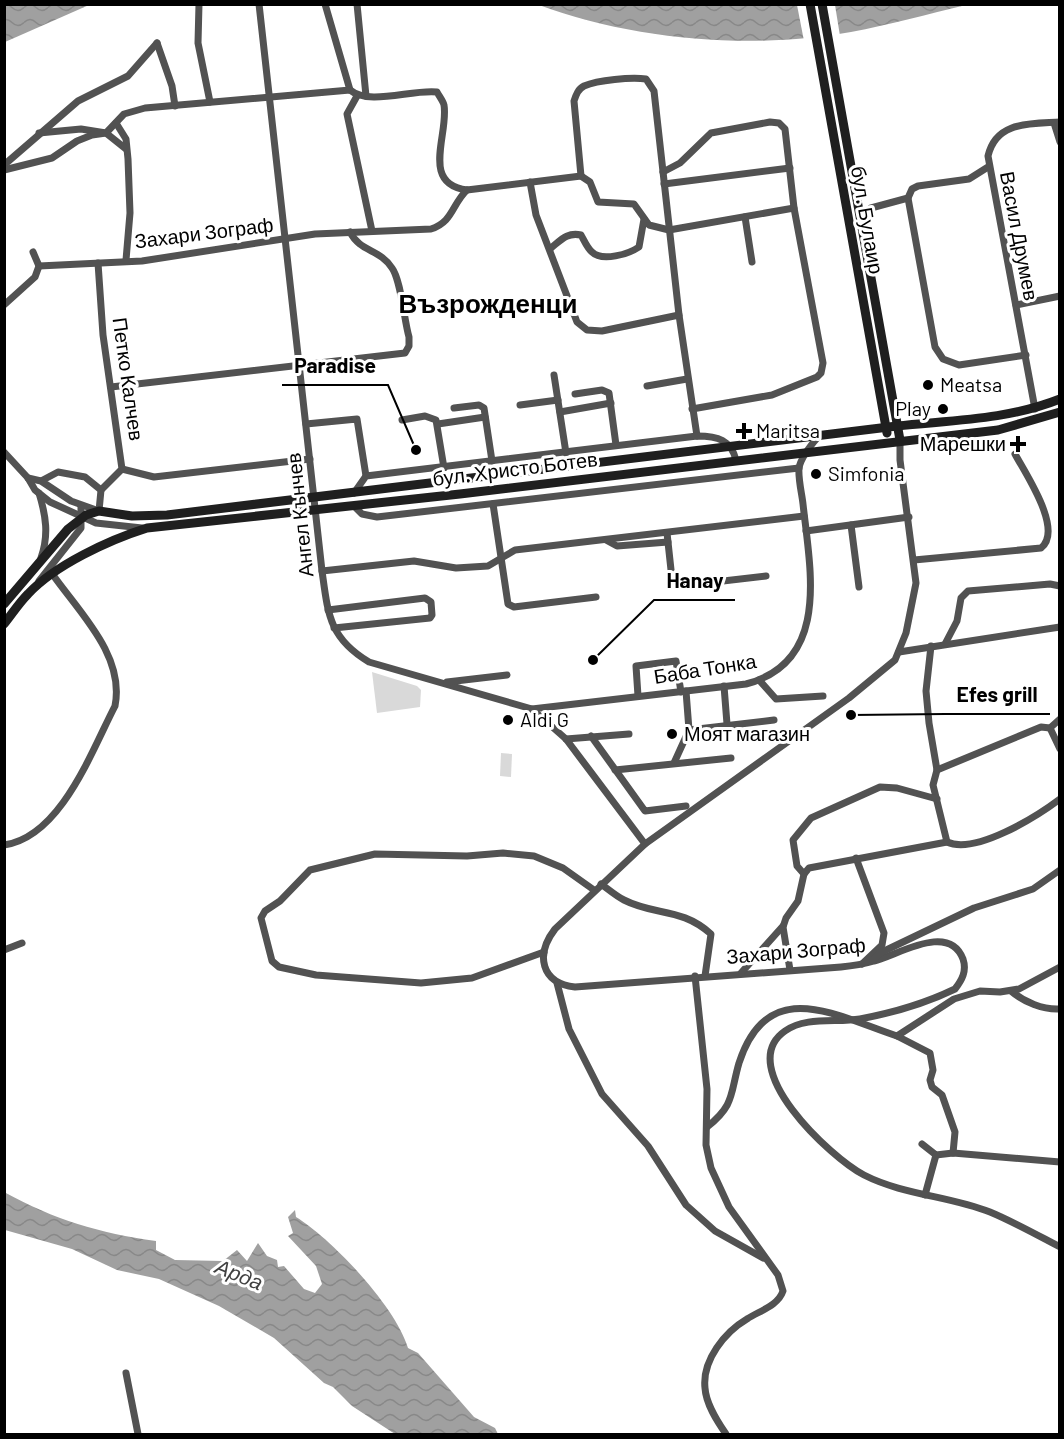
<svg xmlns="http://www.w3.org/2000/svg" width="1064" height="1439" font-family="Barlow,sans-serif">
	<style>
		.garden { fill: #d9d9d9 }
		.water { fill: url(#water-waves) }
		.pier { fill: #fff }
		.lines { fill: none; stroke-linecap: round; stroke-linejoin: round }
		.minor { stroke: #525252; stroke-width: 7 }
		.secondary { stroke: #1f1f1f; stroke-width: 9 }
		.poi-dot { fill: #000; stroke: #fff; stroke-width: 2 }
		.labels { text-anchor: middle; stroke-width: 6; stroke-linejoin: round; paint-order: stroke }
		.street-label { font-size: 20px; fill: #000; stroke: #fff }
		.poi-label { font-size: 20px; fill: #000; stroke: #fff; text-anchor: start }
		.water-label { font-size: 21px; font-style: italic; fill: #414141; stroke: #fff }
		.district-label { font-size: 26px; font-weight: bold; fill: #000; stroke: #fff }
		.leader { fill: none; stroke: #000; stroke-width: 2 }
		.callout-dot { fill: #000; stroke: #fff; stroke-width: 2 }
		.callout-label { font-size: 21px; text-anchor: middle; font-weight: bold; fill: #000; stroke: #fff; stroke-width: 6; stroke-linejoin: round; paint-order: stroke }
	</style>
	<defs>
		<pattern id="water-waves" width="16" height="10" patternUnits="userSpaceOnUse" patternTransform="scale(1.5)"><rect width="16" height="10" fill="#a0a0a0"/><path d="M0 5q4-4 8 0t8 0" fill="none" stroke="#888"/></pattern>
	</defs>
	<rect width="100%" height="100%" fill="#fff"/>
	<g class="garden">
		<path d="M372,672L417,686L421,690L420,707L377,713Z"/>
		<path d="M501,753L512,754L511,777L500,776Z"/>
	</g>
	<g class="water">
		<path d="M5,4H89V5L5,42Z"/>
		<path d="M539,5H966C928,14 889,25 851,32C752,50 633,40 539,5Z"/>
		<path d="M4,1192C55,1220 99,1233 156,1241V1250L175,1260L223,1261L237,1250L247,1261L258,1243L267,1256L277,1260L278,1267L284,1266L304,1289L315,1293L322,1284L316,1266L288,1236L293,1233L288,1217L295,1210L296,1217C332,1239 396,1307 408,1348L418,1353L474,1417L495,1428L498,1434H395L352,1406L333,1387L324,1383L274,1338L219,1306L159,1279L117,1270L72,1249L5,1230Z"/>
	</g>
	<path class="pier" d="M797,5H835L840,36L804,41Z"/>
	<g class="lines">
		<g class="minor">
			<path d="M199,4L198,43L210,102"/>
			<path d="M259,4L322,571C328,614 329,638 369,662L532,709L566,739L645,844"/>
			<path d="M325,4L350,90"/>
			<path d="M357,4L366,96"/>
			<path d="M157,43L172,86L175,106"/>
			<path d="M357,96L347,114L372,231"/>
			<path d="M116,123L126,139L128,159L130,213L126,260"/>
			<path d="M1054,123L1060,142"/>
			<path d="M39,133L81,129L106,133L124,114L145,108L350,90C369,106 412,89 437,92C439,96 443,101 444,105C449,134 420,184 467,190L581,176L590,182L598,202L634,204L649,225L669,230L794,208"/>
			<path d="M4,165L78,101L128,76L157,43"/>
			<path d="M4,170L52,158L77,141L92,135L106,133L126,149"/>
			<path d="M663,172L680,163L711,133L770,122L779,123L785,129L794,208L823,363L821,373L817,377L772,395L692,409"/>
			<path d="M581,176L574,101C576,95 578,89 584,86C598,80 631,77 646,79L654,91L679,315L697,436"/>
			<path d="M530,182L536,215L577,322L587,330L602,331L679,315"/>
			<path d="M664,184L790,168"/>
			<path d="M908,198L935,347L943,359L959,365L1026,355"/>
			<path d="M871,208L908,198L912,189L918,186L969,179L988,167"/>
			<path d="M745,217L752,262"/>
			<path d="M551,248C561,240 567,232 581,235C584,240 587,248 592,252C602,262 629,254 639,247L644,219"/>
			<path d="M98,263L103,335L122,469L101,490"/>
			<path d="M39,266L142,261L315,234L431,229C453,222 452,204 467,190"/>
			<path d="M4,305L35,277L39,266L33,252"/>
			<path d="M1016,305L1060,296"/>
			<path d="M554,375L566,453"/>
			<path d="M647,386L687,379"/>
			<path d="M111,387L405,353L409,346V337C404,320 401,280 392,268C380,249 360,252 350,232"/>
			<path d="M575,394L602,390L609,393L616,445"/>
			<path d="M520,405L558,400"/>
			<path d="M454,408L479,405L484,408L492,461"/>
			<path d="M1035,409L988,156C996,121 1030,124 1060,122"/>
			<path d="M560,412L611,403"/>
			<path d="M402,420L425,416L436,420L444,468"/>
			<path d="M306,424L357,419L366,476"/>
			<path d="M438,424L485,417"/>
			<path d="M900,440V460L916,583L906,633L895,660L849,698L645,844L555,929C535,955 541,983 575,987L841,967C852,966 864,964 874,961C898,955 949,922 963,959C967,971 962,980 955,989C926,1003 892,1013 860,1019C836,1023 806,1016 785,1031C733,1067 831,1158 864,1175C903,1195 950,1196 990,1212C1014,1222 1037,1235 1060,1247"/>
			<path d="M4,452L28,478L35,490L50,502L96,523L142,528"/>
			<path d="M122,469L154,477L310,459"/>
			<path d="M28,478L41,481L71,501L99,511L101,490L85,477L58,472L41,481"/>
			<path d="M39,493C46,516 49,535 41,558"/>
			<path d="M354,493L366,476L697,436C718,436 731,440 736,460"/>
			<path d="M493,504L508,604L514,607L596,597"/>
			<path d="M354,506L362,514L377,517L799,468"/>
			<path d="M851,525L859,587"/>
			<path d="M806,531L909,517"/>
			<path d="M667,533L672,579L680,586L766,576"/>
			<path d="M606,540L617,546L668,542"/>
			<path d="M914,560L1041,548C1064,530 1025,473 1015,454"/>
			<path d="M322,571L414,561L456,568L488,566L515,550L804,516"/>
			<path d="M39,581L81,528V506"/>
			<path d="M328,610L425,598L431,602L432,615L430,618L334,628"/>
			<path d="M945,644L957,621L961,598L968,591L1050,584L1060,586"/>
			<path d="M931,646L926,691L929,723L937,770L933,785L947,842"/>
			<path d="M899,652L1060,627"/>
			<path d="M759,680L776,699L823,696"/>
			<path d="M447,682L507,675"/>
			<path d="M724,686L727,724"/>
			<path d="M638,696L636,666L676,661L681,692"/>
			<path d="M532,709L746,684C831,662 810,569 803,504C802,494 798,479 799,468C801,457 811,445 818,437"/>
			<path d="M1060,719L1050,728L1060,749"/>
			<path d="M689,730L774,720"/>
			<path d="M591,736L645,811L686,806"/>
			<path d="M566,739L629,734"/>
			<path d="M674,763L689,730L686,691"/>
			<path d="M615,770L731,758"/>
			<path d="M937,770L1041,727L1050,728"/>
			<path d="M4,845C61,837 92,750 115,706C125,656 80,613 53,575"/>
			<path d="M856,858L884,933L882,945L862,964"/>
			<path d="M804,874L797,866L793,840L811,818L880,787L897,788L937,799"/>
			<path d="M601,884C608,889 616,896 624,900C655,916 681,907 711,934L705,976"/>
			<path d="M4,950L22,943"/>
			<path d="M544,952L472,978L421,983L316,975L279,967L272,961L261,918L265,911L280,901L310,870L375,854L467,856L503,853L534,856L563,868L594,890"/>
			<path d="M873,960L880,953L974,908L1033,889L1060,870"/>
			<path d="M790,970L783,927L786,918L798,901L804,874L809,868L947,842C975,855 1036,817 1060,799"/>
			<path d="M741,973L783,926"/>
			<path d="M695,976L707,1089L706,1145L711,1168L729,1207L778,1275L783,1291C778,1306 759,1311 747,1319C725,1332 702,1360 705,1388C706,1404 717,1421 726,1434"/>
			<path d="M557,983L569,1029L602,1094L648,1146L686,1205L715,1231L763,1258"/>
			<path d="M1011,991C1024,1002 1043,1010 1060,1009"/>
			<path d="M897,1036L930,1053L933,1070L930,1080L932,1087L942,1095L955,1132L953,1153"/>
			<path d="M707,1127C735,1105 730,1094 739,1063C768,974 836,1016 897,1036L954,999L980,991L1000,992L1019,989L1060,967"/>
			<path d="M922,1144L936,1155L953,1153L1060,1162"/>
			<path d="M925,1195L936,1155"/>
			<path d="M126,1373L138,1434"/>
		</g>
		<g class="secondary">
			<path d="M810,4L887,433"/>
			<path d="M822,4L900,440"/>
			<path d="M4,604L68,529L86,515L99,511L132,516L167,515L897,426C953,420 1007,420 1060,399"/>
			<path d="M4,624C12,614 19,603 28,594C55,565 109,540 147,528L460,494L998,430L1060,412"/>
		</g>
	</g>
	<g class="poi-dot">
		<circle cx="928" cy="385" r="6"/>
		<circle cx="943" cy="409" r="6"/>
		<path d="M741 422h6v6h6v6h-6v6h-6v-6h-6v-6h6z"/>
		<path d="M1015 435h6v6h6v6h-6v6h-6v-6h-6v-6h6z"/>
		<circle cx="816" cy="474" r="6"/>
		<circle cx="508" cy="720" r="6"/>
		<circle cx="672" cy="734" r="6"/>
	</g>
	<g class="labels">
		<g class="street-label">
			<text transform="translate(867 220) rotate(80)" y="7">бул. Булаир</text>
			<text transform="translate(204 233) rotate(-7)" y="7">Захари Зограф</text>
			<text transform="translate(1019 236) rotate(79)" y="7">Васил Друмев</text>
			<text transform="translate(128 379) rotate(82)" y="7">Петко Калчев</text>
			<text transform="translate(515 469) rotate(-7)" y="7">бул. Христо Ботев</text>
			<text transform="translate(300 515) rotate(-96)" y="7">Ангел Кънчев</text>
			<text transform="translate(705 669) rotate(-9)" y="7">Баба Тонка</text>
			<text transform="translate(796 951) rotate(-5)" y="7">Захари Зограф</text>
		</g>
		<g class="poi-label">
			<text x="940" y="392">Meatsa</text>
			<text x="931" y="416" text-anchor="end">Play</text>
			<text x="756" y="438">Maritsa</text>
			<text x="1006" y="451" text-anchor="end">Марешки</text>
			<text x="828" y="481">Simfonia</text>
			<text x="520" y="727">Aldi G</text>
			<text x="684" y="741">Моят магазин</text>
		</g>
		<g class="water-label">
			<text transform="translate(239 1275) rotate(22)" y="7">Арда</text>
		</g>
		<g class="district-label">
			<text x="488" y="313">Възрожденци</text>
		</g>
	</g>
	<path class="leader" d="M416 450L388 385H282M593 660L654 600H735M851 715L945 714H1050"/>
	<g class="callout-dot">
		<circle cx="416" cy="450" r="6"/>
		<circle cx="593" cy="660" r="6"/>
		<circle cx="851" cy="715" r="6"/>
	</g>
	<g class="callout-label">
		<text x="335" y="373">Paradise</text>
		<text x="695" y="588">Hanay</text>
		<text x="997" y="702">Efes grill</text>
	</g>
	<rect width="1064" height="1439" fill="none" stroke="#000000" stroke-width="12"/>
</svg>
